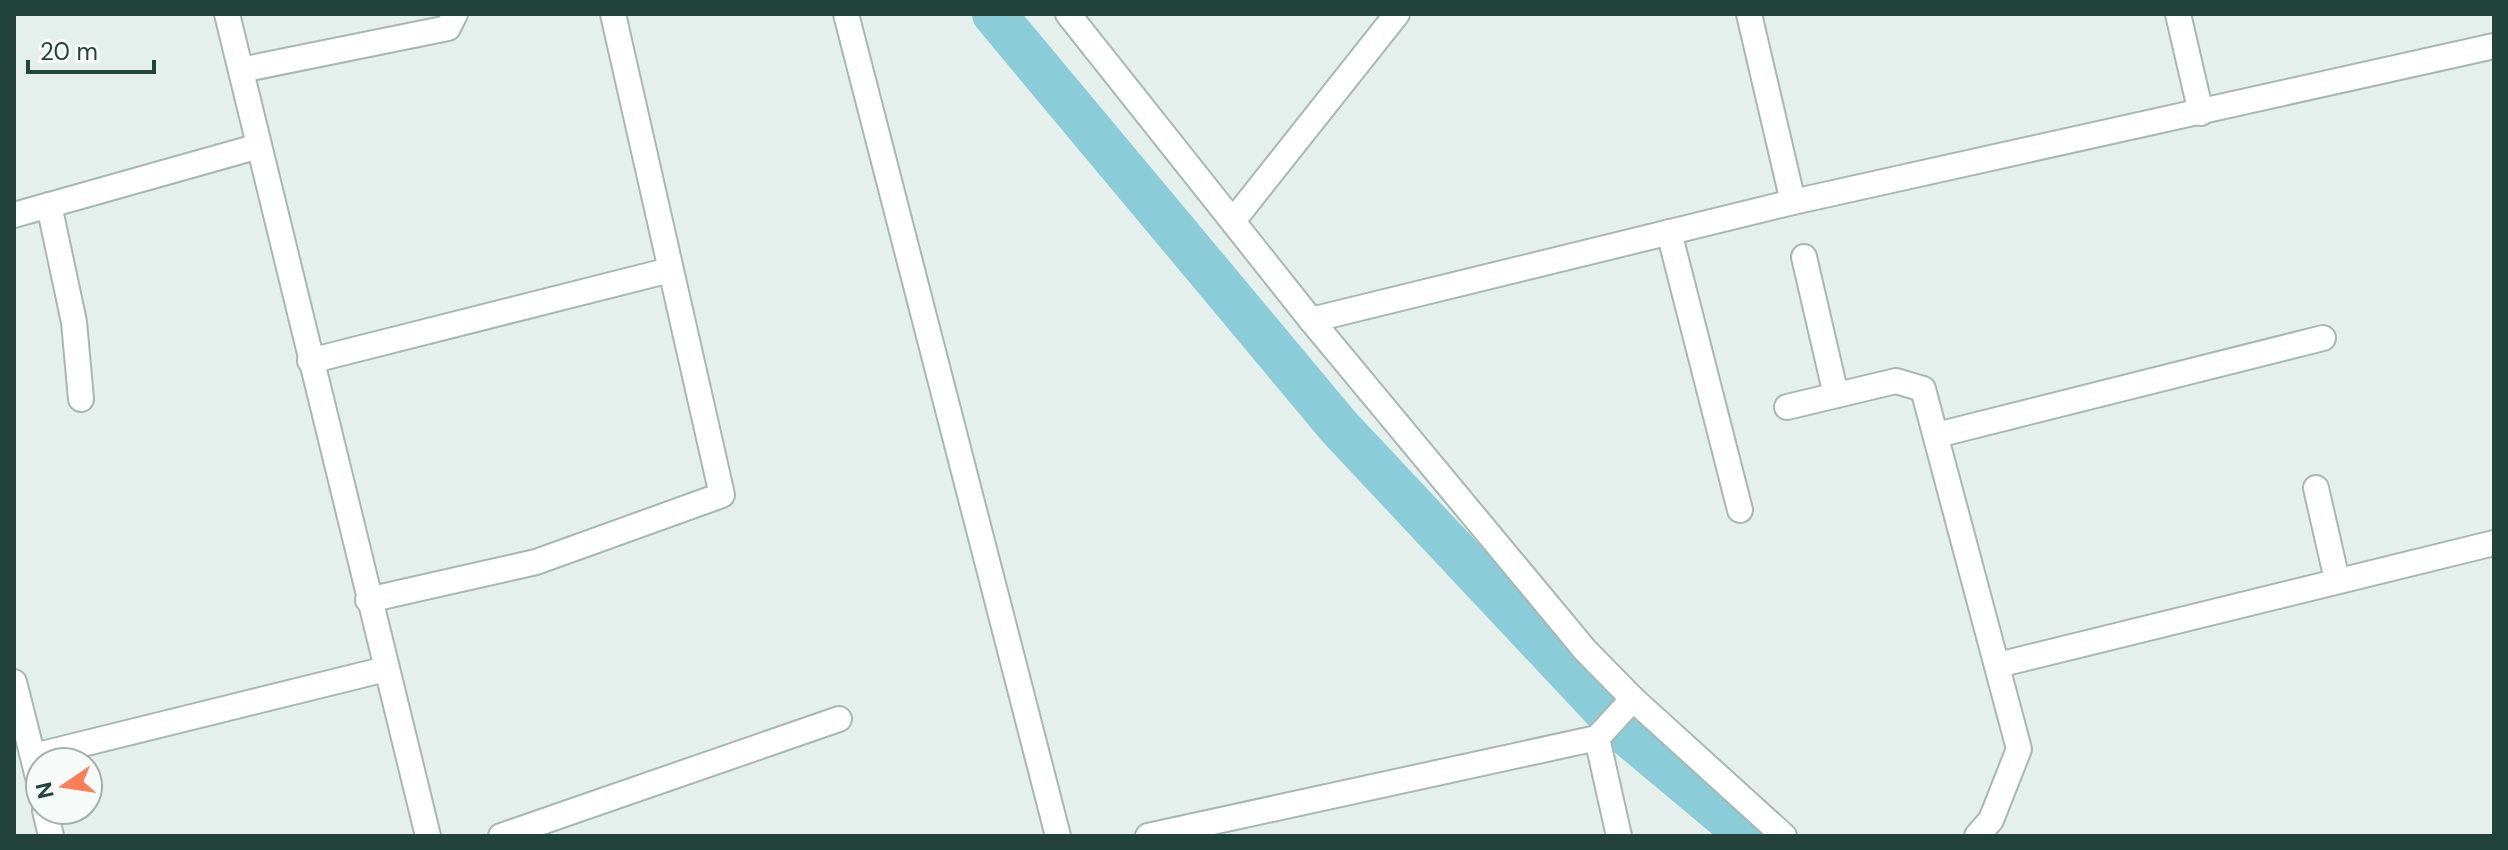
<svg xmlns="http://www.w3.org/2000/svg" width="2508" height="850" font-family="'DM Sans',sans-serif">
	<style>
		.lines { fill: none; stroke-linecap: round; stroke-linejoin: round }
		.canal { stroke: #8accd7; stroke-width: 44 }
		.minor-casing { stroke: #a7b8b2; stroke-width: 28 }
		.minor { stroke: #fff; stroke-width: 24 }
	</style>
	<rect width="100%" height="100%" fill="#e5efeb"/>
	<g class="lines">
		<path class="canal" d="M994,14L1339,427L1627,734L1749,836"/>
		<g class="minor-casing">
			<g id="minor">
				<path d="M227,14L428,836"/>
				<path d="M846,14L1058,836"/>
				<path d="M1068,14L1311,320L1585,650L1633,699L1784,836"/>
				<path d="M1749,14L1793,202"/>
				<path d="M2178,14L2201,113"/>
				<path d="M241,70L448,28L455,14"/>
				<path d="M49,205L74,322L81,399"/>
				<path d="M14,215L259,146"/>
				<path d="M1233,221L1397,14"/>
				<path d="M1669,232L1740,510"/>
				<path d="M1804,257L1836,395"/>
				<path d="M1311,320L1793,202L2494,46"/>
				<path d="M310,361L670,270"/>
				<path d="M1787,407L1896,381L1923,389L2019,749L1991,820L1977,836"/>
				<path d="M1937,435L2323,338"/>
				<path d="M2316,488L2337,580"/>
				<path d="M368,600L536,562L722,495L613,14"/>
				<path d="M1998,665L2494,543"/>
				<path d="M14,682L40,785"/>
				<path d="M1597,738L1619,836"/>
				<path d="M34,756L386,669"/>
				<path d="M45,810L51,836"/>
				<path d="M501,836L839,719"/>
				<path d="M1148,836L1597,738L1633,699"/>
			</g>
		</g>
		<use href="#minor" class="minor"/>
	</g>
	<rect width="2508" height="850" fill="none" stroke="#22433a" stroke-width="32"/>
	<g transform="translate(64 786) rotate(257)"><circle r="38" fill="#f6fbf9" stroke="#a1b1ad" stroke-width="2"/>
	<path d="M0-6L14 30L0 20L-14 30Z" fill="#fc7e57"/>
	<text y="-12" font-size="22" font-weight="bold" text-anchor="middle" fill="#22433a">N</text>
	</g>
	<path d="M28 60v12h126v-12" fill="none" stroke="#22433a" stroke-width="4"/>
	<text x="40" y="60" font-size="24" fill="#22433a" stroke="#f6fbf9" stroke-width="6" paint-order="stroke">20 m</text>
</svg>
